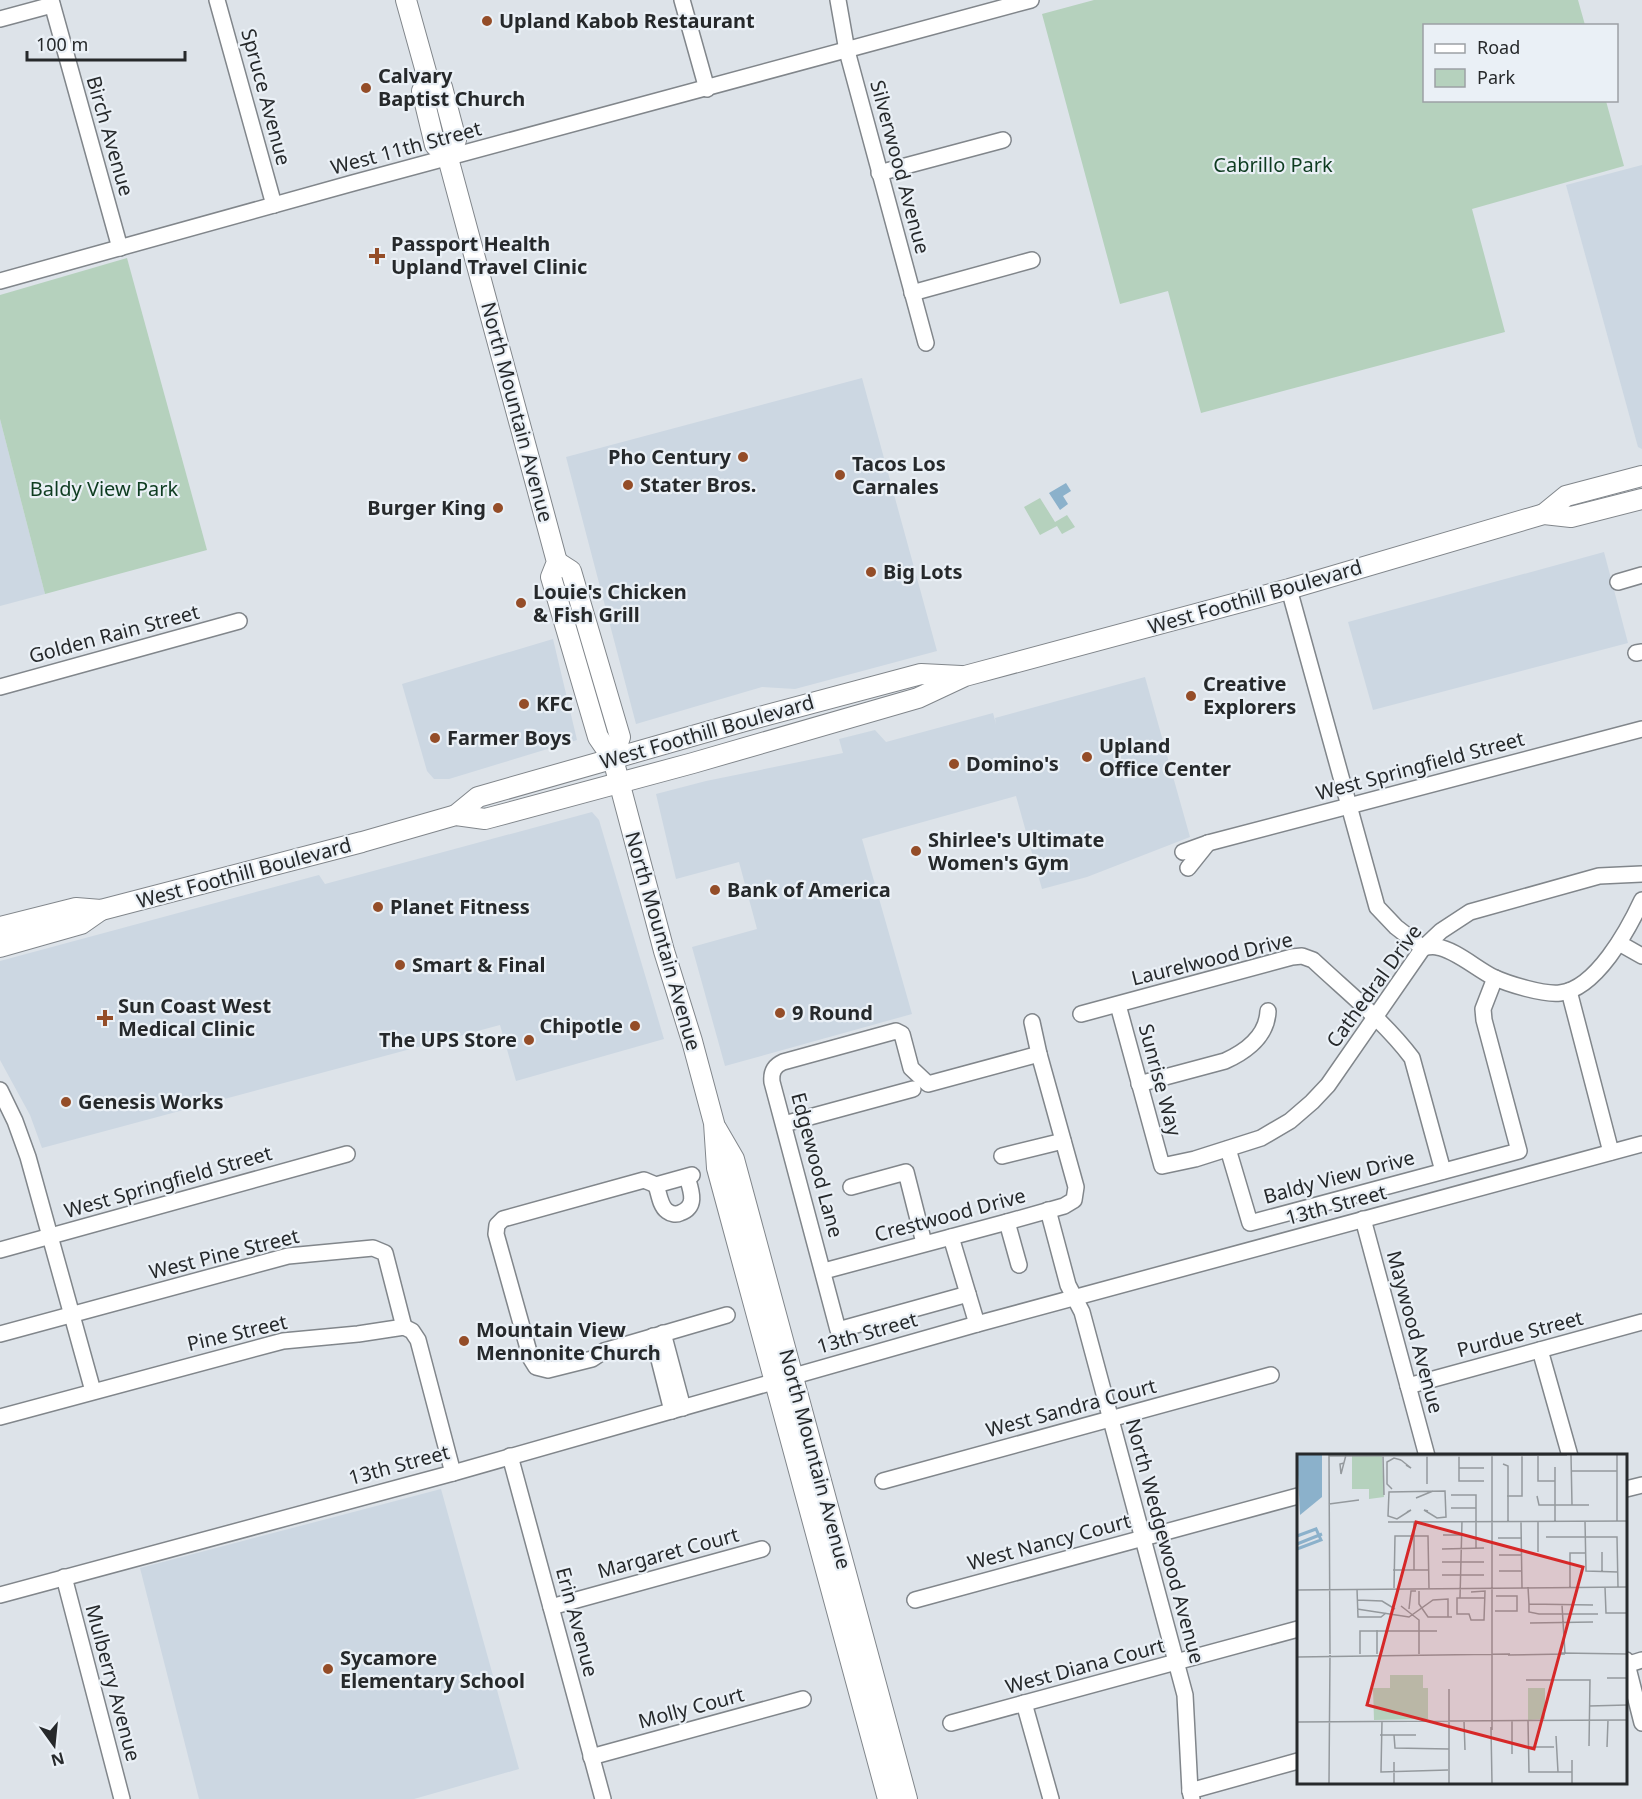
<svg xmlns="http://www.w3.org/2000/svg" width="1642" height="1799" font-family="'Noto Sans',sans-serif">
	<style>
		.built { fill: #ccd7e2 }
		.green { fill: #b5d1bd }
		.water { fill: #8bb1cb }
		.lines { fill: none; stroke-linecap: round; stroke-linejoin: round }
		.minor-casing { stroke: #81868b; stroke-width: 18 }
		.major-casing { stroke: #81868b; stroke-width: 22 }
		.minor { stroke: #fff; stroke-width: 15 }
		.major { stroke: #fff; stroke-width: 20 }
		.poi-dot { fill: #944d28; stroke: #eaf0f6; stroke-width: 2 }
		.labels { text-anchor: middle; stroke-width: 4.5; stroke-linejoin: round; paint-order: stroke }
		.poi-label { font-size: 20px; font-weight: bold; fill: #26292b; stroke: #eaf0f6; text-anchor: start }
		.street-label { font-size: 20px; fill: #26292b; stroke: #eaf0f6 }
		.park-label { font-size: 20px; fill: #0e3c20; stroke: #eaf0f6 }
		.inset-river { fill: none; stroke: #8bb1cb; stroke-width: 3 }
		.inset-road { fill: none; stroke: #94999d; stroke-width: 1.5 }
		.view { fill: #d62828; fill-opacity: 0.15; stroke: #d62828; stroke-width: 3 }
		.inset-edge { fill: none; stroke: #26292b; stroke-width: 3 }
	</style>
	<rect width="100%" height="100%" fill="#dde3e9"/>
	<g class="built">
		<path d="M1642,165V449L1638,447L1566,185Z"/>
		<path d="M862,378L937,651L795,689L762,687L636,724L566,457Z"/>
		<path d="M0,419L45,594L0,606Z"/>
		<path d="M1604,552L1628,643L1373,710L1348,622Z"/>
		<path d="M553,639L577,740L449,779H434L427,771L402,684Z"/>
		<path d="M1145,677L1190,837L1087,877L1042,889L1016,796L862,839L912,1014L725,1066L692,947L757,929L739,862L676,879L656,794L706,781L843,753L839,739L875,730L886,742L993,713L996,724L995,718Z"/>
		<path d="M592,812L599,820L664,1039L516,1081L500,1025L42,1148L30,1115L0,1060V961L319,875L325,884Z"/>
		<path d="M441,1489L519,1769L414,1799H199L140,1568Z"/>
	</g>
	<g class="green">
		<path d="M1094,0H1578L1585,25L1424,26V100L1606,101L1624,166L1472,209L1505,332L1201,413L1168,291L1120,304L1042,14Z"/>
		<path d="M127,258L207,550L45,594L0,419V295Z"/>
		<path d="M1040,498L1055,522L1067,515L1075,527L1062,534L1057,526L1040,535L1024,507Z"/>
	</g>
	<path class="water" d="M1066,483L1071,491L1063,496L1068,504L1060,510L1049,493Z"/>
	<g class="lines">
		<g class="minor-casing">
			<g id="minor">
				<path d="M51,0L120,248"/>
				<path d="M217,0L274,205"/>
				<path d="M682,0L707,89"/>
				<path d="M838,0L847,51L926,343"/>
				<path d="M0,19L52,5"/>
				<path d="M879,173L1003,140"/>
				<path d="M0,281L353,183L1031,0"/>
				<path d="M912,293L1032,260"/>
				<path d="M1618,582L1642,575"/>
				<path d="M1289,589L1377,907L1396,927L1423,948C1427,947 1433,946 1437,947C1454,949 1477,969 1493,977C1508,984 1544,995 1560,993C1596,989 1628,930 1642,900"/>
				<path d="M1636,653L1642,652"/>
				<path d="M0,687L239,621"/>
				<path d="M1183,852L1208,843L1642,729"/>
				<path d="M1188,868L1208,843"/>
				<path d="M1619,943L1642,956"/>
				<path d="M1569,991L1611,1152"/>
				<path d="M1118,1005L1162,1166L1195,1159L1261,1138L1290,1121L1312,1102L1328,1085L1423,948L1441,931L1470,912L1599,876L1642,874"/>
				<path d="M1081,1014L1292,957L1302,956L1313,960C1346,991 1384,1021 1412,1058L1443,1171"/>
				<path d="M1032,1022L1039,1054"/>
				<path d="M1139,1084L1225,1061C1247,1051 1267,1036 1268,1011"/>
				<path d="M0,1090L15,1121L28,1157L93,1391"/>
				<path d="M784,1124L913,1089"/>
				<path d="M1228,1149L1250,1223L1519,1151L1484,1020L1483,1009L1495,978"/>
				<path d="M1002,1156L1063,1141"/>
				<path d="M692,1175L656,1185L644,1180L503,1219L497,1225L496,1234L531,1359L536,1367L548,1370L592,1359L604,1351L727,1315"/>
				<path d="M656,1185C659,1193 660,1206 667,1211C671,1214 676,1215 680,1213C698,1207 691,1190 687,1177"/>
				<path d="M851,1187L906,1172L924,1243"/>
				<path d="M1048,1210L1068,1285L1082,1312L1185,1695L1190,1791L1192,1799"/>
				<path d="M1363,1219L1427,1456"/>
				<path d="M1007,1222L1019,1265"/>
				<path d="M951,1237L977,1324"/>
				<path d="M0,1250L347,1154"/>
				<path d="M824,1271L1007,1222L1064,1206L1074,1200L1076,1187L1039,1054L928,1084L911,1068L902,1034L896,1031L783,1062C774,1066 771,1072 772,1082L838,1330L968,1294"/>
				<path d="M663,1333L683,1408"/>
				<path d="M0,1334L288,1256L373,1248L385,1253L404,1327"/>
				<path d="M653,1336L672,1411"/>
				<path d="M1540,1350L1570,1456"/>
				<path d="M1408,1386L1642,1322"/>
				<path d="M0,1417L283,1341L358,1334L404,1327L412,1331L418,1340L453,1473"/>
				<path d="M510,1456L603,1799"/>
				<path d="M883,1481L1271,1375"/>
				<path d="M1626,1489L1642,1485"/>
				<path d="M64,1577L122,1799"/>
				<path d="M0,1595L453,1473L977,1324L1642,1144"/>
				<path d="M915,1600L1298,1496"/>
				<path d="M551,1607L762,1549"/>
				<path d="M1626,1660L1642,1723"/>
				<path d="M1626,1665L1642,1660"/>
				<path d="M1024,1703L1051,1799"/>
				<path d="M951,1723L1298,1629"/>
				<path d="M591,1757L803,1699"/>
				<path d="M1190,1791L1298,1761"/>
			</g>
		</g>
		<g class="major-casing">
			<g id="major">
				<path d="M406,0L428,79L422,91L435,145L448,158L557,562L551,577L598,737L613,759L664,951L692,1041L714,1123L717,1168L888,1799"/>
				<path d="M428,79L442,87L456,140L448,158"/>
				<path d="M1544,514L1566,496L1642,476"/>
				<path d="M557,562L571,571L620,737L613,759"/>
				<path d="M456,815L478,797L745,721L921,674L961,676"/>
				<path d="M0,927L76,908L101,910L362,842L456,815L485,819L693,763L918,698L965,676L1289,589L1544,514L1571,517L1642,499"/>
				<path d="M0,947L81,924L101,910"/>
				<path d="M716,1128L734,1159L907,1799"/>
			</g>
		</g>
		<use href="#minor" class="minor"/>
		<use href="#major" class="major"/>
	</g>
	<g class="poi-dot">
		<circle cx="487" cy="21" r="6"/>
		<circle cx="366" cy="88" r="6"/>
		<path d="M374 247h6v6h6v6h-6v6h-6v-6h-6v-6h6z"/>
		<circle cx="743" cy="457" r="6"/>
		<circle cx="840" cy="475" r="6"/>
		<circle cx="628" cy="485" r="6"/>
		<circle cx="498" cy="508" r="6"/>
		<circle cx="871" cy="572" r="6"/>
		<circle cx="521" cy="603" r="6"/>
		<circle cx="1191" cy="696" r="6"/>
		<circle cx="524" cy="704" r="6"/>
		<circle cx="435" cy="738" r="6"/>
		<circle cx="1087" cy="757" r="6"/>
		<circle cx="954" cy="764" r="6"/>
		<circle cx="916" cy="851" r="6"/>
		<circle cx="715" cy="890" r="6"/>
		<circle cx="378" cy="907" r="6"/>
		<circle cx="400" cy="965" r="6"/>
		<circle cx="780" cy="1013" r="6"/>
		<path d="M102 1009h6v6h6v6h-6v6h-6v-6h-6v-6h6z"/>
		<circle cx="635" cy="1026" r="6"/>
		<circle cx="529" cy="1040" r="6"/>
		<circle cx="66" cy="1102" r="6"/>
		<circle cx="464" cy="1341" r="6"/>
		<circle cx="328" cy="1669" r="6"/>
	</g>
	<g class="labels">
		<g class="poi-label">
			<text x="499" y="28">Upland Kabob Restaurant</text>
			<text x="378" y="83">Calvary<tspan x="378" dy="23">Baptist Church</tspan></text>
			<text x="391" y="251">Passport Health<tspan x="391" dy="23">Upland Travel Clinic</tspan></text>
			<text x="731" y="464" text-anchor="end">Pho Century</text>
			<text x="852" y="471">Tacos Los<tspan x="852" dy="23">Carnales</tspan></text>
			<text x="640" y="492">Stater Bros.</text>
			<text x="486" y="515" text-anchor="end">Burger King</text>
			<text x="883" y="579">Big Lots</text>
			<text x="533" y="599">Louie's Chicken<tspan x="533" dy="23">&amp; Fish Grill</tspan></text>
			<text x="1203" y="691">Creative<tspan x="1203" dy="23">Explorers</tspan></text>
			<text x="536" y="711">KFC</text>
			<text x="447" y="745">Farmer Boys</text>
			<text x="1099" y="753">Upland<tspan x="1099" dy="23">Office Center</tspan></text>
			<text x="966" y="771">Domino's</text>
			<text x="928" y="847">Shirlee's Ultimate<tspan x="928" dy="23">Women's Gym</tspan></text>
			<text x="727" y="897">Bank of America</text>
			<text x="390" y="914">Planet Fitness</text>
			<text x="412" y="972">Smart &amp; Final</text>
			<text x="118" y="1013">Sun Coast West<tspan x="118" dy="23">Medical Clinic</tspan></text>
			<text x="792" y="1020">9 Round</text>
			<text x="623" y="1033" text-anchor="end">Chipotle</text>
			<text x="517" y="1047" text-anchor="end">The UPS Store</text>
			<text x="78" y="1109">Genesis Works</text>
			<text x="476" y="1337">Mountain View<tspan x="476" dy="23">Mennonite Church</tspan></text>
			<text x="340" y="1665">Sycamore<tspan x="340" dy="23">Elementary School</tspan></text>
		</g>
		<g class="street-label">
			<text transform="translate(266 97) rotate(75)" y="7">Spruce Avenue</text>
			<text transform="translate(110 136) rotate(74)" y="7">Birch Avenue</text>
			<text transform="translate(406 148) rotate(-15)" y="7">West 11th Street</text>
			<text transform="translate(900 167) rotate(75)" y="7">Silverwood Avenue</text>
			<text transform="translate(517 412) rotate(75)" y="7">North Mountain Avenue</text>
			<text transform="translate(1255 597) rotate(-16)" y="7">West Foothill Boulevard</text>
			<text transform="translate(114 634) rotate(-15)" y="7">Golden Rain Street</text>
			<text transform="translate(707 732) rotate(-16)" y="7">West Foothill Boulevard</text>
			<text transform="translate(1420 766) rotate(-15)" y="7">West Springfield Street</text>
			<text transform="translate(244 873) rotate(-15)" y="7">West Foothill Boulevard</text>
			<text transform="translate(663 941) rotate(74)" y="7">North Mountain Avenue</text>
			<text transform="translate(1212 959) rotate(-14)" y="7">Laurelwood Drive</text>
			<text transform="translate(1374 986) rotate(-54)" y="7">Cathedral Drive</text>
			<text transform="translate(1160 1080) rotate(75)" y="7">Sunrise Way</text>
			<text transform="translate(817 1165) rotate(75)" y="7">Edgewood Lane</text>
			<text transform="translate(1339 1177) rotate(-15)" y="7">Baldy View Drive</text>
			<text transform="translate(168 1182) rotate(-16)" y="7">West Springfield Street</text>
			<text transform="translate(1336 1205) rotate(-15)" y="7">13th Street</text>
			<text transform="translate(950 1215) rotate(-15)" y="7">Crestwood Drive</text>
			<text transform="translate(224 1254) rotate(-14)" y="7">West Pine Street</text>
			<text transform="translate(1415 1332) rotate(75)" y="7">Maywood Avenue</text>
			<text transform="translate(237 1333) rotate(-13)" y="7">Pine Street</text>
			<text transform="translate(867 1333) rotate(-16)" y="7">13th Street</text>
			<text transform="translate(1520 1334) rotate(-15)" y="7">Purdue Street</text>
			<text transform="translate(1071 1408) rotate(-15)" y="7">West Sandra Court</text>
			<text transform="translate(815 1459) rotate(75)" y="7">North Mountain Avenue</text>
			<text transform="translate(399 1465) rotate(-15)" y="7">13th Street</text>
			<text transform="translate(1165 1541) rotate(75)" y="7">North Wedgewood Avenue</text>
			<text transform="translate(1049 1542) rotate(-15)" y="7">West Nancy Court</text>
			<text transform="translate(668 1553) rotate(-15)" y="7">Margaret Court</text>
			<text transform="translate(577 1622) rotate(75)" y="7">Erin Avenue</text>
			<text transform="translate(1085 1666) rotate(-15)" y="7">West Diana Court</text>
			<text transform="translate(113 1683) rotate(75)" y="7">Mulberry Avenue</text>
			<text transform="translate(691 1708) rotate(-15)" y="7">Molly Court</text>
		</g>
		<g class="park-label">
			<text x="1273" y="172">Cabrillo Park</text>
			<text x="104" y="496">Baldy View Park</text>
		</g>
	</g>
	<g transform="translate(1297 1454)">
		<rect width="330" height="330" fill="#dde3e9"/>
		<path d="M55,2H85L87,43L72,45V35H55ZM93,221H126V234H131V265L77,266L76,234H93ZM231,234H248V265L231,266Z" fill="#b5d1bd"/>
		<path d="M0,1H25V43L3,61Z" fill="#8bb1cb"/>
		<path class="inset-river" d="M0,82L19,75L24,86L0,95M0,90L25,80"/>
		<path class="inset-road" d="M32,1L33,200M86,1L87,41M130,1V30M162,1V27H187M195,1V276M241,1V27H258M274,1L275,51M320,1V67M32,2L270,1M104,6L114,14L109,11M47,9L43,10L44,20L49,1M206,10L211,12V68M258,13V68M162,14H187M275,17H320M95,35L90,30V8L97,4L104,6M154,41H179V94M210,42H225V1M240,42L242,51H292M119,44L136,37M32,50L62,46M154,54H179M110,58L114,56L100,65L91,62L92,38L148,37L149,63L140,64L127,56L131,57M288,67L289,117L321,118M91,68L330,67M117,68V116M224,68L225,134M241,68V98M146,81H165M249,83H320L321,133M201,84H225M145,95L187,94M202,101H225M145,108H187M96,116H132M202,117H225M305,118V98M145,121H187M231,133L232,150L296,151M273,133V99H289M308,133L309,159H330M97,134L98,82H131L132,134M60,135L61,163H84L89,159M0,136L330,133M122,137V150L131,163H155M174,138L188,137L187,166H174L172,160H160V144H188M163,144L165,67M60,146L85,147L98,155M232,150V158L242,160H301M265,151L268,200M104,152L122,166V200M60,155L112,163L136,146L151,145V163M112,155L114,137H119M198,157H220V142H199M233,169L296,168M80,176V200M264,199L330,200M63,200V177H140M211,201L268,200M0,203L213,200M310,224H330M229,226H293L292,292M292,252L330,251M85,267L84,318L151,316M167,267L168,296M215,267V300M231,267L232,318H275M0,268L330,266M194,273L195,329M83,281H119M97,281L98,294L152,295M259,282L261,318M232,293H257M310,293L311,266M275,306V329M97,308V329M32,329L33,201M152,329V235"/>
		<path class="view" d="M119,68L286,113L237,295L70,251Z"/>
		<rect width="330" height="330" class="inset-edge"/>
	</g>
	<rect x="1423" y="24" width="195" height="78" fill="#eaf0f6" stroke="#9ca0a5" stroke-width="1.5"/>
	<rect x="1435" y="44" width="30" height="9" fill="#ffffff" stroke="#9ca0a5" stroke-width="1.5"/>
	<text x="1477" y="54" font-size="18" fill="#26292b">Road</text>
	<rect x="1435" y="69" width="30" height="18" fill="#b5d1bd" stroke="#9ca0a5" stroke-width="1.5"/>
	<text x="1477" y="84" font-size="18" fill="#26292b">Park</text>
	<g transform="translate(54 1745) rotate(165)" stroke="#eaf0f6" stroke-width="4.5" paint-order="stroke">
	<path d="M0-4.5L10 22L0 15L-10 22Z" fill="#26292b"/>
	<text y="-9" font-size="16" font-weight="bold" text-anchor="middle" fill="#26292b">N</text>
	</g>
	<path d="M27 51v9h158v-9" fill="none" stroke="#26292b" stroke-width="3"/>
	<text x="36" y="51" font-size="18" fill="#26292b" stroke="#eaf0f6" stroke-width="4.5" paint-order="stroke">100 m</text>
</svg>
